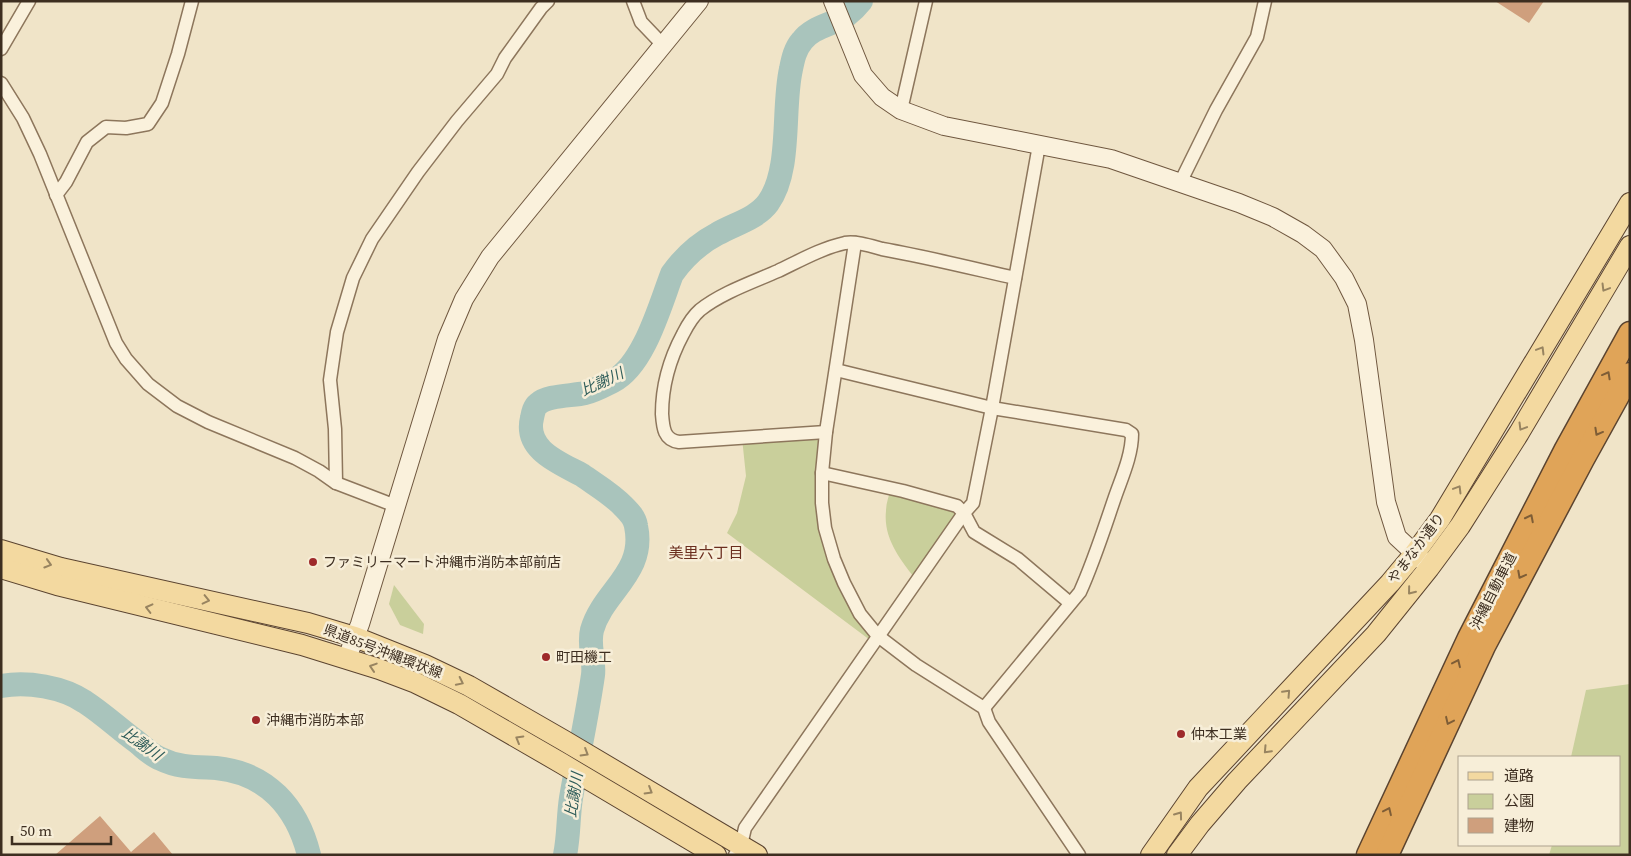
<svg xmlns="http://www.w3.org/2000/svg" width="1631" height="856" font-family="'Source Serif 4','Noto Sans JP',serif">
	<style>
		.green { fill: #c9cf9b }
		.lines { fill: none; stroke-linecap: round; stroke-linejoin: round }
		.river { stroke: #a9c4bc; stroke-width: 24 }
		.building { fill: #cf9f7d }
		.street-casing { stroke: #8d765c; stroke-width: 15 }
		.secondary-casing { stroke: #6f573f; stroke-width: 20 }
		.primary-casing { stroke: #5b4430; stroke-width: 22 }
		.highway-casing { stroke: #5b4430; stroke-width: 25 }
		.street { stroke: #faf1dc; stroke-width: 12 }
		.secondary { stroke: #faf1dc; stroke-width: 18 }
		.primary { stroke: #f3d9a0; stroke-width: 20 }
		.highway { stroke: #e0a458; stroke-width: 22 }
		.oneway { stroke: #988460 }
		.oneway2 { stroke: #7e5d36 }
		.poi-dot { fill: #9e2a2b; stroke: #f7eed8; stroke-width: 2 }
		.labels { text-anchor: middle; stroke-width: 5; stroke-linejoin: round; paint-order: stroke }
		.street-label { font-size: 14px; fill: #3d2e20; stroke: #f7eed8 }
		.poi-label { font-size: 14px; fill: #3d2e20; stroke: #f7eed8; text-anchor: start }
		.water-label { font-size: 15px; font-style: italic; fill: #2f5d5a; stroke: #f7eed8 }
		.neighbourhood-label { font-size: 15px; fill: #6b2e1e; stroke: #f7eed8 }
	</style>
	<rect width="100%" height="100%" fill="#f0e4c8"/>
	<g class="green">
		<path d="M826,432L825,528L874,643L727,533L737,513L746,476L742,438Z"/>
		<path d="M891,488L964,513L917,581C901,560 883,539 886,511C886,503 889,496 891,488Z"/>
		<path d="M394,585L424,624L423,634L400,625L389,604Z"/>
		<path d="M1630,684V855H1549L1552,845H1620V757H1571L1586,690Z"/>
	</g>
	<g class="lines">
		<g class="river">
			<path d="M1,686C27,681 63,687 85,702C102,713 117,727 133,739C143,746 150,755 161,759C179,768 197,767 216,768C267,773 297,807 309,855"/>
			<path d="M565,855C569,836 568,817 571,798C578,757 587,717 593,675C595,660 588,646 592,630C603,591 646,573 636,526C635,518 629,512 624,507C612,494 596,485 582,475C560,463 524,450 532,418C533,413 534,407 538,404C547,395 573,396 585,393C594,391 605,385 613,381C644,365 660,305 672,274C684,257 698,244 717,234C734,224 756,219 768,203C792,170 782,108 791,69C793,59 795,49 802,41C813,26 833,25 847,15C852,11 857,6 861,1"/>
		</g>
	</g>
	<g class="building">
		<path d="M1495,1H1544L1529,23Z"/>
		<path d="M100,816L131,852L154,832L173,855H55Z"/>
	</g>
	<g class="lines">
		<g class="street-casing">
			<g id="street">
				<path d="M633,1L641,22L663,45"/>
				<path d="M1,49L29,1"/>
				<path d="M1,83L23,118L40,154L116,343L126,359L148,384L177,406L208,422L295,458L319,471L336,483L396,506"/>
				<path d="M901,110L926,1"/>
				<path d="M1180,183L1216,110L1257,37L1265,1"/>
				<path d="M56,195L66,182L87,142L106,127L126,128L148,124L162,103L178,54L192,1"/>
				<path d="M855,243L826,432L822,473V503L825,528L834,559L844,583L860,614L878,636L916,665L984,708L989,722L1079,855"/>
				<path d="M836,370L992,408L1126,430L1132,434C1132,455 1122,477 1115,497C1104,529 1094,561 1080,592L984,708"/>
				<path d="M826,432L679,442C664,440 663,428 662,414C662,385 669,360 683,334C687,326 693,316 700,310C721,293 753,282 778,271C799,261 822,248 845,243C856,241 871,246 882,249C927,257 971,268 1015,278"/>
				<path d="M822,473L903,491L957,506L964,513L974,532L1018,559L1070,603"/>
				<path d="M336,483L335,429L330,380L337,332L353,278L372,239L418,172L457,121L497,74L505,58L541,8L548,1"/>
				<path d="M735,855L741,845L745,828L964,513L973,503L992,408L1039,145"/>
			</g>
		</g>
		<g class="secondary-casing">
			<g id="secondary">
				<path d="M833,1L863,75L882,97L901,110L944,126L1111,159L1239,203L1273,217L1303,234L1323,249L1344,278L1357,304L1364,340L1386,502L1397,537L1424,562"/>
				<path d="M347,658L360,624L447,339L464,299L490,257L699,1"/>
			</g>
		</g>
		<g class="primary-casing">
			<g id="primary">
				<path d="M1,550L61,568L308,623L355,637L425,665L469,686L563,740L757,855"/>
				<path d="M1,568L57,585L302,645L379,669L416,683L459,704L561,763L716,855"/>
				<path d="M1151,855L1198,788L1390,583L1415,553L1440,519L1630,203"/>
				<path d="M1177,855L1200,824L1237,781L1376,634L1429,568L1460,526L1519,433L1630,246"/>
			</g>
		</g>
		<g class="highway-casing">
			<g id="highway">
				<path d="M1368,855L1469,638L1566,449L1630,333"/>
				<path d="M1387,855L1484,646L1583,459L1630,374"/>
			</g>
		</g>
		<use href="#street" class="street"/>
		<use href="#secondary" class="secondary"/>
		<use href="#primary" class="primary"/>
		<use href="#highway" class="highway"/>
	</g>
	<defs><path id="oneway-chevron" d="M-2-3.5L2.5 0L-2 3.5" fill="none" stroke-width="1.6" stroke-linecap="round" stroke-linejoin="round" transform="scale(1.25)"/></defs>
	<g class="oneway">
		<use href="#oneway-chevron" transform="translate(1605 288) rotate(121)"/>
		<use href="#oneway-chevron" transform="translate(1541 350) rotate(-59)"/>
		<use href="#oneway-chevron" transform="translate(1522 427) rotate(121)"/>
		<use href="#oneway-chevron" transform="translate(1458 489) rotate(-59)"/>
		<use href="#oneway-chevron" transform="translate(48 564) rotate(17)"/>
		<use href="#oneway-chevron" transform="translate(1411 591) rotate(129)"/>
		<use href="#oneway-chevron" transform="translate(206 600) rotate(13)"/>
		<use href="#oneway-chevron" transform="translate(149 608) rotate(-166)"/>
		<use href="#oneway-chevron" transform="translate(373 667) rotate(-162)"/>
		<use href="#oneway-chevron" transform="translate(460 682) rotate(26)"/>
		<use href="#oneway-chevron" transform="translate(1287 693) rotate(-47)"/>
		<use href="#oneway-chevron" transform="translate(519 739) rotate(-150)"/>
		<use href="#oneway-chevron" transform="translate(1267 750) rotate(133)"/>
		<use href="#oneway-chevron" transform="translate(585 753) rotate(31)"/>
		<use href="#oneway-chevron" transform="translate(649 791) rotate(31)"/>
		<use href="#oneway-chevron" transform="translate(1179 815) rotate(-54)"/>
	</g>
	<g class="oneway2">
		<use href="#oneway-chevron" transform="translate(1607 375) rotate(-61)"/>
		<use href="#oneway-chevron" transform="translate(1598 432) rotate(119)"/>
		<use href="#oneway-chevron" transform="translate(1530 518) rotate(-63)"/>
		<use href="#oneway-chevron" transform="translate(1521 575) rotate(118)"/>
		<use href="#oneway-chevron" transform="translate(1457 663) rotate(-65)"/>
		<use href="#oneway-chevron" transform="translate(1449 721) rotate(115)"/>
		<use href="#oneway-chevron" transform="translate(1388 811) rotate(-65)"/>
	</g>
	<g class="poi-dot">
		<circle cx="313" cy="562" r="5"/>
		<circle cx="546" cy="657" r="5"/>
		<circle cx="256" cy="720" r="5"/>
		<circle cx="1181" cy="734" r="5"/>
	</g>
	<g class="labels">
		<g class="street-label">
			<text transform="translate(1416 548) rotate(-53)" y="5">やまなか通り</text>
			<text transform="translate(1493 591) rotate(-63)" y="5">沖縄自動車道</text>
			<text transform="translate(383 651) rotate(21)" y="5">県道85号沖縄環状線</text>
		</g>
		<g class="poi-label">
			<text x="323" y="567">ファミリーマート沖縄市消防本部前店</text>
			<text x="556" y="662">町田機工</text>
			<text x="266" y="725">沖縄市消防本部</text>
			<text x="1191" y="739">仲本工業</text>
		</g>
		<g class="water-label">
			<text transform="translate(602 382) rotate(-25)" y="5">比謝川</text>
			<text transform="translate(142 744) rotate(35)" y="5">比謝川</text>
			<text transform="translate(574 795) rotate(-81)" y="5">比謝川</text>
		</g>
		<g class="neighbourhood-label">
			<text x="706" y="558">美里六丁目</text>
		</g>
	</g>
	<rect width="1631" height="856" fill="none" stroke="#3d2e20" stroke-width="5"/>
	<rect x="1458" y="756" width="162" height="90" fill="#f7eed8" stroke="#ada18e"/>
	<rect x="1468" y="772" width="25" height="8" fill="#f3d9a0" stroke="#ada18e"/>
	<text x="1504" y="781" font-size="15" fill="#3d2e20">道路</text>
	<rect x="1468" y="794" width="25" height="15" fill="#c9cf9b" stroke="#ada18e"/>
	<text x="1504" y="806" font-size="15" fill="#3d2e20">公園</text>
	<rect x="1468" y="818" width="25" height="15" fill="#cf9f7d" stroke="#ada18e"/>
	<text x="1504" y="831" font-size="15" fill="#3d2e20">建物</text>
	<path d="M12 836v8h99v-8" fill="none" stroke="#3d2e20" stroke-width="2.5"/>
	<text x="20" y="836" font-size="15" fill="#3d2e20" stroke="#f7eed8" stroke-width="4" paint-order="stroke">50 m</text>
</svg>
